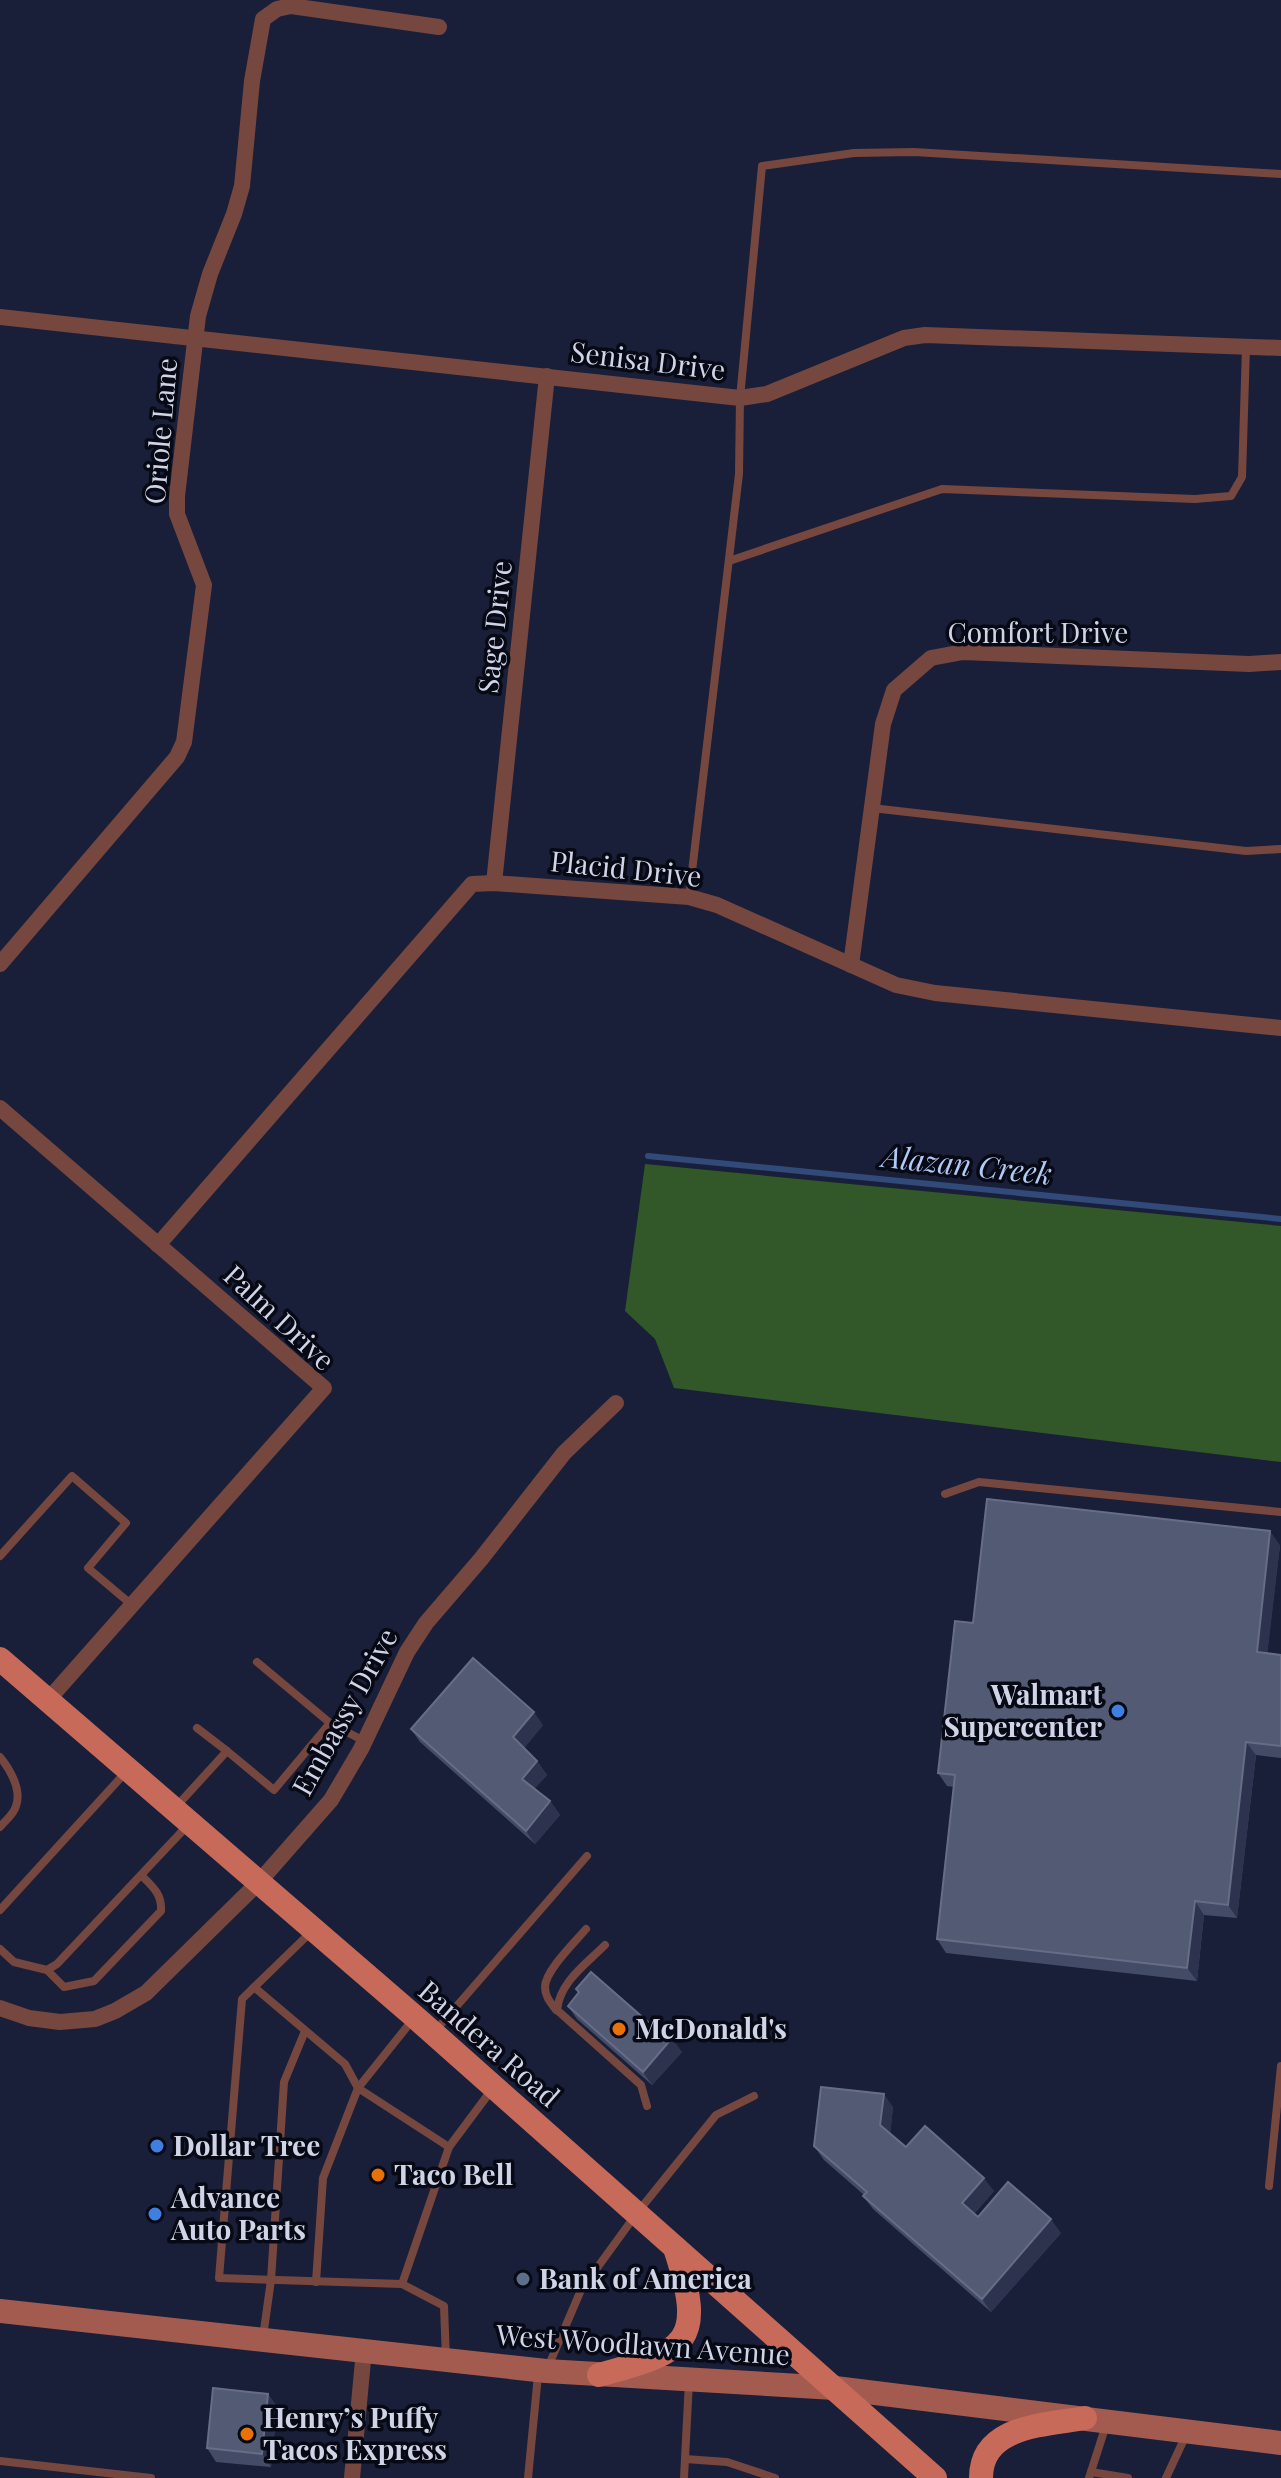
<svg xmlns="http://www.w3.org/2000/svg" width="1281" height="2478" font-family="'Playfair Display',serif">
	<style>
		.forest { fill: #325728 }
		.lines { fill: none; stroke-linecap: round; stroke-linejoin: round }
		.stream { stroke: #314a79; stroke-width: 6 }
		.lane { stroke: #75473f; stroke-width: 8 }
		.street { stroke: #75473f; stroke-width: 16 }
		.secondary { stroke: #a45b4f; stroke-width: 24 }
		.primary { stroke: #c86a5a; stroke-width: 24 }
		.wall { fill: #444b67 }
		.shaded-wall { fill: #2d334e }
		.building { fill: #535a74; stroke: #676d86; stroke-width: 2 }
		.shop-dot { fill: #3f7fe0; stroke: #070a15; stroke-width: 3 }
		.food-dot { fill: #e8710a; stroke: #070a15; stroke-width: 3 }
		.service-dot { fill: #5c6f8a; stroke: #070a15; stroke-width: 3 }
		.labels { text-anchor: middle; stroke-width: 7; stroke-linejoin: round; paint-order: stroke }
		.street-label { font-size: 28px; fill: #cfd4e6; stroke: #070a15 }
		.poi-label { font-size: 28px; font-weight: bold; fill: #cfd4e6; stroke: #070a15; text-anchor: start }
		.water-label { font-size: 30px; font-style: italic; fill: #b1caf7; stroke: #070a15 }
	</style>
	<rect width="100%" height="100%" fill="#191f38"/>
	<path class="forest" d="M645,1164L1281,1226V1462L674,1388L655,1339L625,1311Z"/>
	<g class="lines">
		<path class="stream" d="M648,1156L1281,1219"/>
		<g class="lane">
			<path d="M729,561L942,489L1195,499L1231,496L1242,477L1246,347"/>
			<path d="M872,808L1246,851L1281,849"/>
			<path d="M689,897L739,474L740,398L762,166L854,153L914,152L1281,174"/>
			<path d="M945,1494L979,1482L1281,1512"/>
			<path d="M0,1556L72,1476L126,1523L88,1568L132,1605"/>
			<path d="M330,1723L364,1741"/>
			<path d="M197,1728L227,1751"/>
			<path d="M0,1757C10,1769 22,1790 16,1806C14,1814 5,1821 0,1827"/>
			<path d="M175,1808L227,1751L274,1790L330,1723L257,1662"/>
			<path d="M0,1910L125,1773"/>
			<path d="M313,1930L242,1999L219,2278L402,2284L444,2306L446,2359"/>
			<path d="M605,1945C585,1965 560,1982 557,2010L641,2085L647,2106"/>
			<path d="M0,1949L14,1962L47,1970L64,1987L94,1981L161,1911C162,1894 153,1887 141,1875"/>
			<path d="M47,1970L57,1964L188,1825"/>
			<path d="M254,1987L345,2064L358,2088L323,2178L316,2282"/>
			<path d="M556,2010C551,2003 545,1997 545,1987C545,1971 575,1942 586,1929"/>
			<path d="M414,2018L358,2088L449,2147"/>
			<path d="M436,2030L587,1856"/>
			<path d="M1269,2186L1281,2066"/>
			<path d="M402,2284L449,2147L493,2088"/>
			<path d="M263,2337L271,2280L284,2082L305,2031"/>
			<path d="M548,2367L581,2290L637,2213L716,2115L754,2096"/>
			<path d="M685,2459L727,2462L775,2478"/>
			<path d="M0,2461L151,2478"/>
			<path d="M1091,2472L1128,2478"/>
			<path d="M528,2478L538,2375"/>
			<path d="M684,2478L689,2381"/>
			<path d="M1089,2478L1106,2425"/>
			<path d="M1166,2478L1186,2435"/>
		</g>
		<g class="street">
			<path d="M0,317L740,398L767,394L904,338L925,335L1281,348"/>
			<path d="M494,883L547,376"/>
			<path d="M0,964L177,757L184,742L204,585L177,514V496L198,316L210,274L234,214L242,186L252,81L263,19L277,9L291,6L439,27"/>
			<path d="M851,965L883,724L894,690L931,658L963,652L1249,664L1281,662"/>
			<path d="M0,1108L324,1388L48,1700"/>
			<path d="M158,1245L472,884L494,883L689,897L717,905L896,985L935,993L1281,1028"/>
			<path d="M0,2008L29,2018L60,2022L95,2019L115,2011L146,1993L259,1882L331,1800L361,1749L407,1652L426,1623L481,1559L564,1453L616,1403"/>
			<path d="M352,2478L364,2350"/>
		</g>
		<path class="secondary" d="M0,2311L546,2371L835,2388L1281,2443"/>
		<g class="primary">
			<path d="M0,1659L415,2017L935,2478"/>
			<path d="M599,2375C688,2351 706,2343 675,2248"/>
			<path d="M981,2478C981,2425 1046,2425 1085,2418"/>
		</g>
	</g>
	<g class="wall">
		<path d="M1280,1545L1267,1653L1281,1655V1758L1256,1755L1237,1918L1204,1915L1197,1981L946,1953L937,1939L954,1787L947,1786L938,1773L973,1623Z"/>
		<path d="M543,1725L524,1748L537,1761L547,1775L534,1789L550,1801L560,1815L535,1844L420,1742L411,1729Z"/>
		<path d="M576,1989L682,2052L652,2085L577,2019L568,2006L579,1993Z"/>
		<path d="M893,2107L890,2133L906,2147L994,2191L974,2214L978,2217L1061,2233L991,2312L873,2209L863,2196L864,2195L824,2160L814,2146Z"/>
		<path d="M268,2394L277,2407L271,2467L216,2462L207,2448Z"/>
	</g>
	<g class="shaded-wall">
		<path d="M1270,1531L1280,1545L1266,1666L1257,1652Z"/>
		<path d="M534,1712L543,1725L522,1751L513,1737Z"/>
		<path d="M1246,1742L1256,1755L1237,1918L1228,1905Z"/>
		<path d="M537,1761L547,1775L531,1792L522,1779Z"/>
		<path d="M550,1801L560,1815L535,1844L526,1831Z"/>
		<path d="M1195,1901L1204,1915L1197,1981L1187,1968Z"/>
		<path d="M672,2038L682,2052L652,2085L643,2072Z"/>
		<path d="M884,2094L893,2107L890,2138L880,2125Z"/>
		<path d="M984,2178L994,2191L971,2217L962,2203Z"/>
		<path d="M1051,2219L1061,2233L991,2312L982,2299Z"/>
		<path d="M268,2394L277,2407L271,2467L262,2454Z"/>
	</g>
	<g class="building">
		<path d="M987,1499L1270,1531L1257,1652L1281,1655V1746L1246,1742L1228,1905L1195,1901L1187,1968L937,1939L955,1775L938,1773L955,1621L973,1623Z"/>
		<path d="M473,1658L534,1712L513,1737L537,1761L522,1779L550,1801L526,1831L411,1729Z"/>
		<path d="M591,1972L655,2028L657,2025L672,2038L643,2072L568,2006L579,1992L576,1989Z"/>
		<path d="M821,2087L884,2094L880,2125L906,2147L925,2126L984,2178L962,2203L978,2217L1008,2182L1051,2219L982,2299L863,2196L867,2192L814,2146Z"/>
		<path d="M213,2388L268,2394L262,2454L207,2448Z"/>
	</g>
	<g class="shop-dot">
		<circle cx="1118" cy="1711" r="8"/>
		<circle cx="157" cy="2146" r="8"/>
		<circle cx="155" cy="2214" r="8"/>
	</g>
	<g class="food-dot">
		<circle cx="619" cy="2029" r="8"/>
		<circle cx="378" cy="2175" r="8"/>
		<circle cx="247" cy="2434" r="8"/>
	</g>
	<circle class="service-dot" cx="523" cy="2279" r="8"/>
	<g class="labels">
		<g class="street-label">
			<text transform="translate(648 361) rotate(7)" y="10">Senisa Drive</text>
			<text transform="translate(161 431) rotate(-85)" y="10">Oriole Lane</text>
			<text transform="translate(495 627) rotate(-84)" y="10">Sage Drive</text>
			<text x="1038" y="643">Comfort Drive</text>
			<text transform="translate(626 869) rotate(6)" y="10">Placid Drive</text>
			<text transform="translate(279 1318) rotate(43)" y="10">Palm Drive</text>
			<text transform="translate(345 1712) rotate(-61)" y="10">Embassy Drive</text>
			<text transform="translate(489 2044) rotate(41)" y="10">Bandera Road</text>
			<text transform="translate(643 2345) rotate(4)" y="10">West Woodlawn Avenue</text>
		</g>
		<g class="poi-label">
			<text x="1102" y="1705" text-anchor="end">Walmart<tspan x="1102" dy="32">Supercenter</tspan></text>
			<text x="635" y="2039">McDonald's</text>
			<text x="173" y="2156">Dollar Tree</text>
			<text x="394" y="2185">Taco Bell</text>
			<text x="171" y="2208">Advance<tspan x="171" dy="32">Auto Parts</tspan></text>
			<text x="539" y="2289">Bank of America</text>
			<text x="263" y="2428">Henry’s Puffy<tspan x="263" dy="32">Tacos Express</tspan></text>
		</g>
		<g class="water-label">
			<text transform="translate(967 1166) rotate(6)" y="10">Alazan Creek</text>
		</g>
	</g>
</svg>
